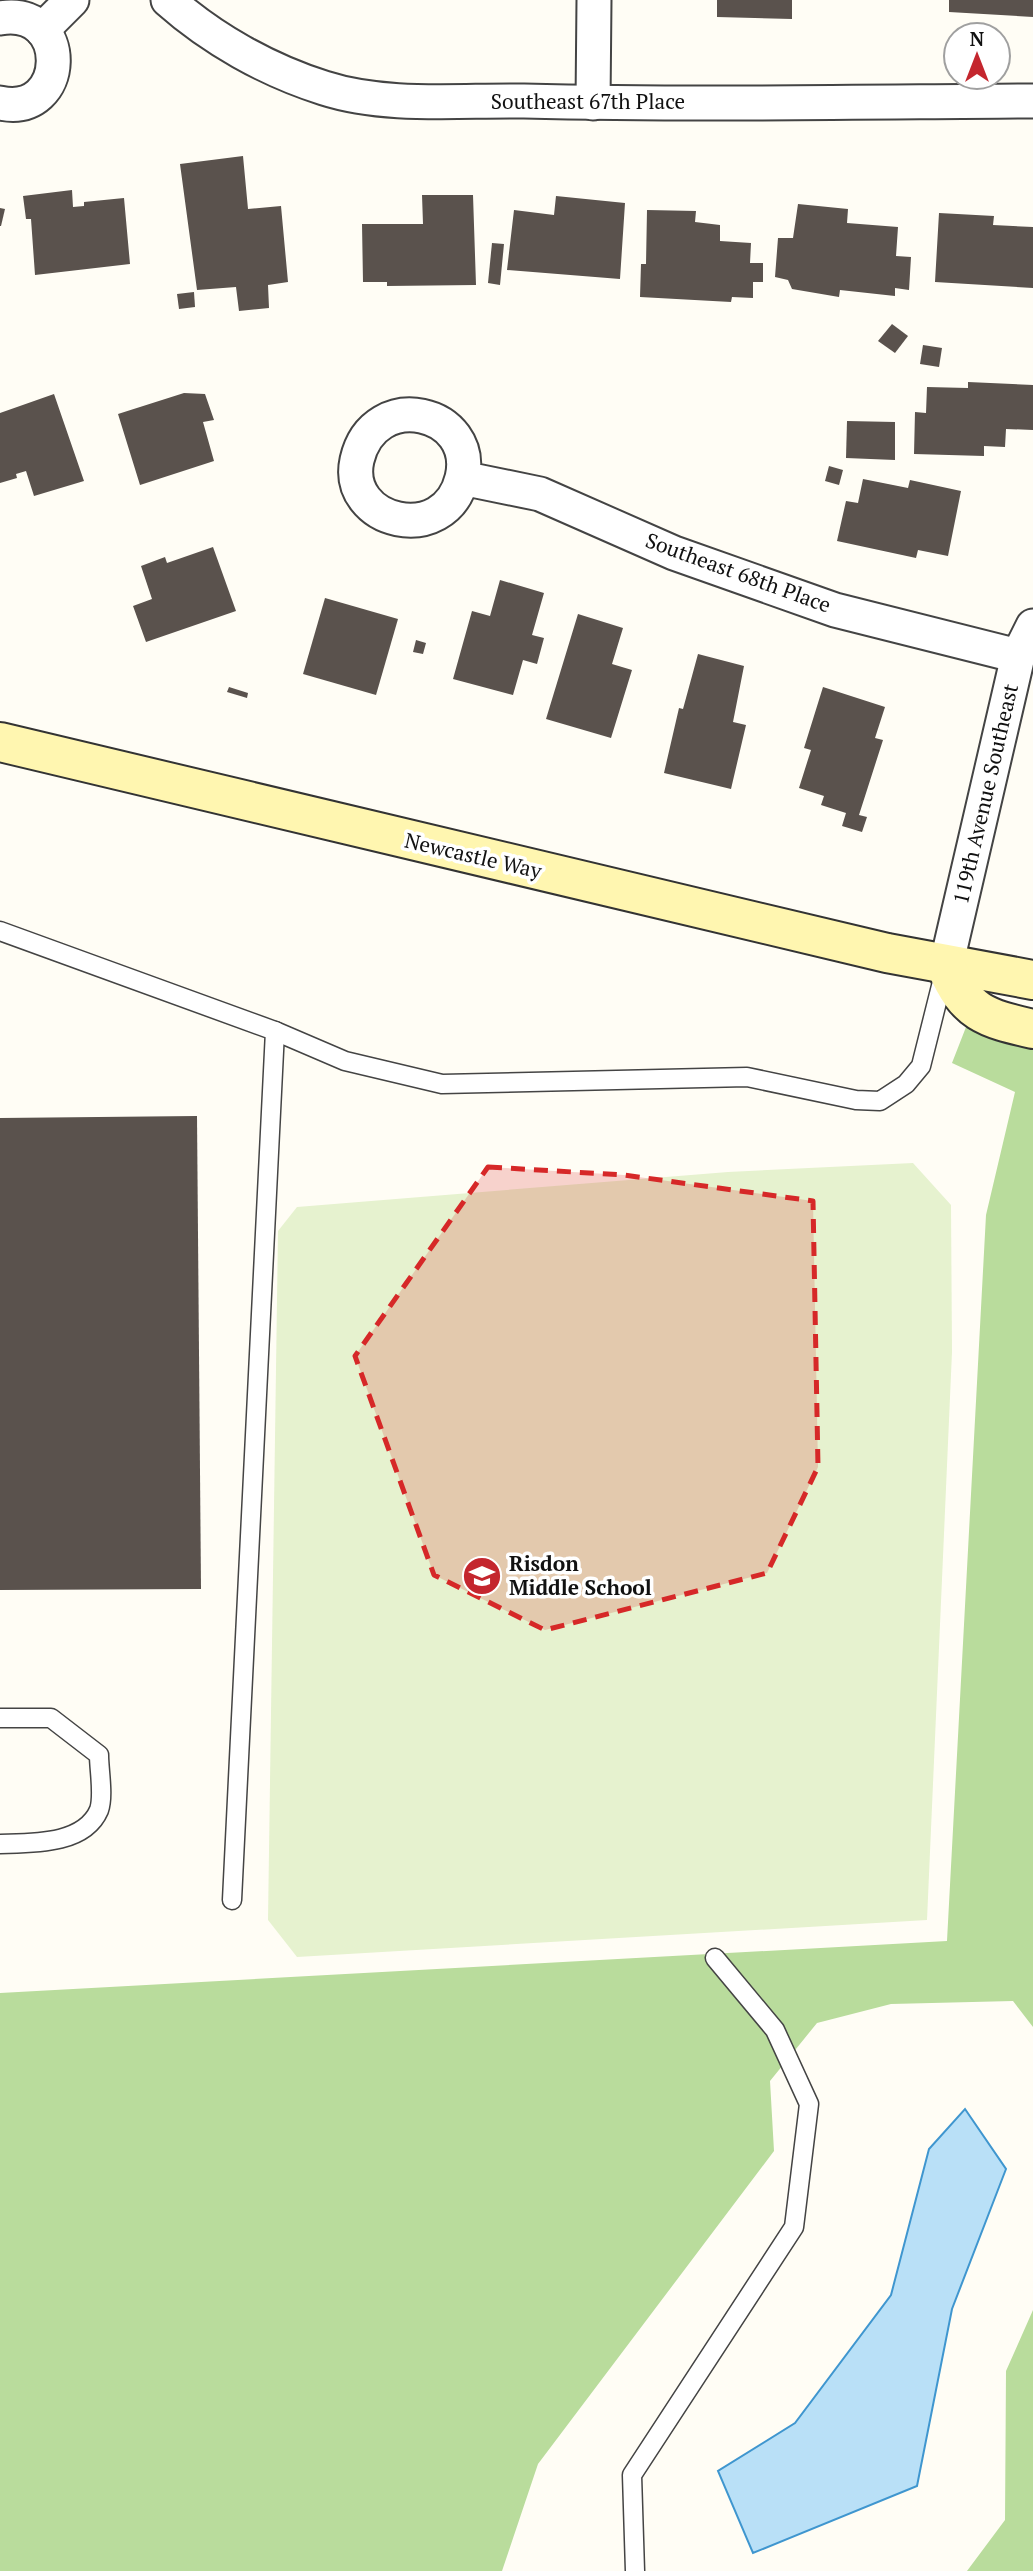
<svg xmlns="http://www.w3.org/2000/svg" width="1033" height="2571" font-family="'PT Serif',serif">
	<style>
		.forest { fill: #b9dc9c }
		.pitch { fill: #e6f2cf }
		.water { fill: #b9e0f7; stroke: #3f96cf; stroke-width: 2 }
		.building { fill: #5a524d }
		.lines { fill: none; stroke-linecap: round; stroke-linejoin: round }
		.lane-casing { stroke: #444; stroke-width: 21 }
		.street-casing { stroke: #444; stroke-width: 37 }
		.secondary-casing { stroke: #333; stroke-width: 42 }
		.lane { stroke: #fff; stroke-width: 18 }
		.street { stroke: #fff; stroke-width: 33 }
		.secondary { stroke: #fff6b0; stroke-width: 38 }
		.marked { fill: #d62828; fill-opacity: 0.2; stroke: #d62828; stroke-width: 5; stroke-dasharray: 14 9; stroke-linejoin: round }
		.labels { text-anchor: middle; stroke-width: 7; stroke-linejoin: round; paint-order: stroke }
		.street-label { font-size: 21px; fill: #111; stroke: #fff }
		.poi-label { font-size: 21px; font-weight: bold; fill: #111; stroke: #fff; text-anchor: start }
	</style>
	<rect width="100%" height="100%" fill="#fffdf5"/>
	<g class="forest">
		<path d="M975,1004L1033,1015V2027L1013,2001L891,2004L817,2023L770,2081L774,2151L538,2464L502,2571H0V1993L947,1941L986,1215L1015,1092L952,1063Z"/>
		<path d="M1033,2310V2571H967L1005,2520L1006,2371Z"/>
	</g>
	<path class="pitch" d="M913,1163L951,1205L952,1352L927,1920L297,1957L268,1920L278,1231L297,1207L728,1172Z"/>
	<path class="water" d="M965,2109L1006,2169L952,2309L917,2486L753,2553L718,2471L795,2423L891,2295L929,2149Z"/>
	<g class="building">
		<path d="M717,0H792V19L717,17Z"/>
		<path d="M949,0H1033V17L949,12Z"/>
		<path d="M243,156L248,209L281,206L288,282L268,285L269,308L239,311L236,287L197,290L180,164Z"/>
		<path d="M72,190L73,207L84,206V202L124,198L130,264L35,275L31,219H26L23,196Z"/>
		<path d="M422,195H473L476,285L387,286V282H363L362,224H423Z"/>
		<path d="M556,196L625,203L620,279L507,270L514,210L554,215Z"/>
		<path d="M798,204L848,209L847,223L898,227L896,256L911,257L909,290L895,288V296L840,290L839,297L792,289L788,280L775,277L778,238H793Z"/>
		<path d="M0,208L5,209L1,226H0Z"/>
		<path d="M647,210L696,211L695,222L720,225V241L751,243L750,263H763V282H753V298L732,297L731,302L640,297L641,264H646Z"/>
		<path d="M939,213L994,216L993,225L1033,227V288L935,282Z"/>
		<path d="M492,243L504,244L500,285L488,283Z"/>
		<path d="M194,292L195,307L179,309L177,294Z"/>
		<path d="M892,324L908,336L895,353L878,341Z"/>
		<path d="M923,345L942,348L939,367L920,364Z"/>
		<path d="M968,382L1033,385V430L1006,429L1005,447L984,446V456L914,454L915,412L926,413L927,387L968,388Z"/>
		<path d="M184,393L205,394L214,420L203,422L214,461L140,485L118,414Z"/>
		<path d="M54,394L84,481L34,496L26,471L16,474L17,478L0,483V413Z"/>
		<path d="M847,421L895,422V460L846,458Z"/>
		<path d="M829,466L843,470L839,485L825,481Z"/>
		<path d="M863,479L908,488L910,480L961,491L948,556L918,550L916,558L837,541L846,501L858,503Z"/>
		<path d="M213,547L236,611L146,642L133,606L152,599L141,566L165,557L167,563Z"/>
		<path d="M500,580L544,593L532,635L544,638L537,664L523,660L513,695L453,679L472,611L490,616Z"/>
		<path d="M325,598L398,619L376,695L303,674Z"/>
		<path d="M578,614L623,628L612,664L632,670L611,738L546,719Z"/>
		<path d="M416,640L426,643L423,654L413,652Z"/>
		<path d="M698,654L744,666L733,722L746,725L731,789L664,773L679,708L683,709Z"/>
		<path d="M229,687L248,693L247,698L227,692Z"/>
		<path d="M823,687L885,707L875,738L883,740L859,815L867,817L862,832L842,826L846,813L821,805L824,796L799,788L811,750L804,748Z"/>
		<path d="M197,1116L201,1589L0,1590V1118Z"/>
	</g>
	<g class="lines">
		<g class="lane-casing">
			<g id="lane">
				<path d="M0,931L275,1031L232,1900"/>
				<path d="M275,1031L345,1061L442,1084L747,1077L856,1100L880,1101L906,1084L921,1066L944,974"/>
				<path d="M0,1718H51L99,1755C99,1770 104,1796 99,1810C84,1845 32,1843 0,1844"/>
				<path d="M635,2571L632,2475L794,2227L809,2104L775,2030L715,1958"/>
			</g>
		</g>
		<g class="street-casing">
			<g id="street">
				<path d="M168,0C212,39 267,70 324,88C386,108 459,100 524,101C694,105 863,102 1033,101"/>
				<path d="M0,18C73,6 69,118 0,103"/>
				<path d="M42,30L72,0"/>
				<path d="M593,103L594,0"/>
				<path d="M462,478C445,548 343,523 357,460C374,386 478,411 462,478L540,494L674,553L835,610L1018,656"/>
				<path d="M946,966L1018,656L1033,626"/>
			</g>
		</g>
		<g class="secondary-casing">
			<g id="secondary">
				<path d="M0,742L887,953L1033,980"/>
				<path d="M946,966C966,1013 985,1018 1033,1029"/>
			</g>
		</g>
		<use href="#lane" class="lane"/>
		<use href="#street" class="street"/>
		<use href="#secondary" class="secondary"/>
	</g>
	<path class="marked" d="M488,1167L624,1175L813,1201L818,1467L767,1573L545,1630L434,1575L355,1356Z"/>
	<defs>
		<g id="school-disc" transform="scale(2.0125)"><circle r="9.5" fill="#c4262e" stroke="#fff"/><path d="M0-5L7-2L0 1L-7-2ZM-4 1L0 2.5L4 1V4Q0 6-4 4Z" fill="#fff"/></g>
	</defs>
	<g fill-rule="evenodd">
		<use href="#school-disc" x="482" y="1576"/>
	</g>
	<g class="labels">
		<g class="street-label">
			<text x="588" y="109">Southeast 67th Place</text>
			<text transform="translate(738 573) rotate(20)" y="7">Southeast 68th Place</text>
			<text transform="translate(986 794) rotate(-77)" y="7">119th Avenue Southeast</text>
			<text transform="translate(473 856) rotate(13)" y="7">Newcastle Way</text>
		</g>
		<g class="poi-label">
			<text x="509" y="1571">Risdon<tspan x="509" dy="24">Middle School</tspan></text>
		</g>
	</g>
	<g transform="translate(977 56)"><circle r="33" fill="#ffffff" stroke="#a0a0a0" stroke-width="2"/>
	<path d="M0-5L12 26L0 18L-12 26Z" fill="#c4262e"/>
	<text y="-10" font-size="19" font-weight="bold" text-anchor="middle" fill="#111111">N</text>
	</g>
</svg>
